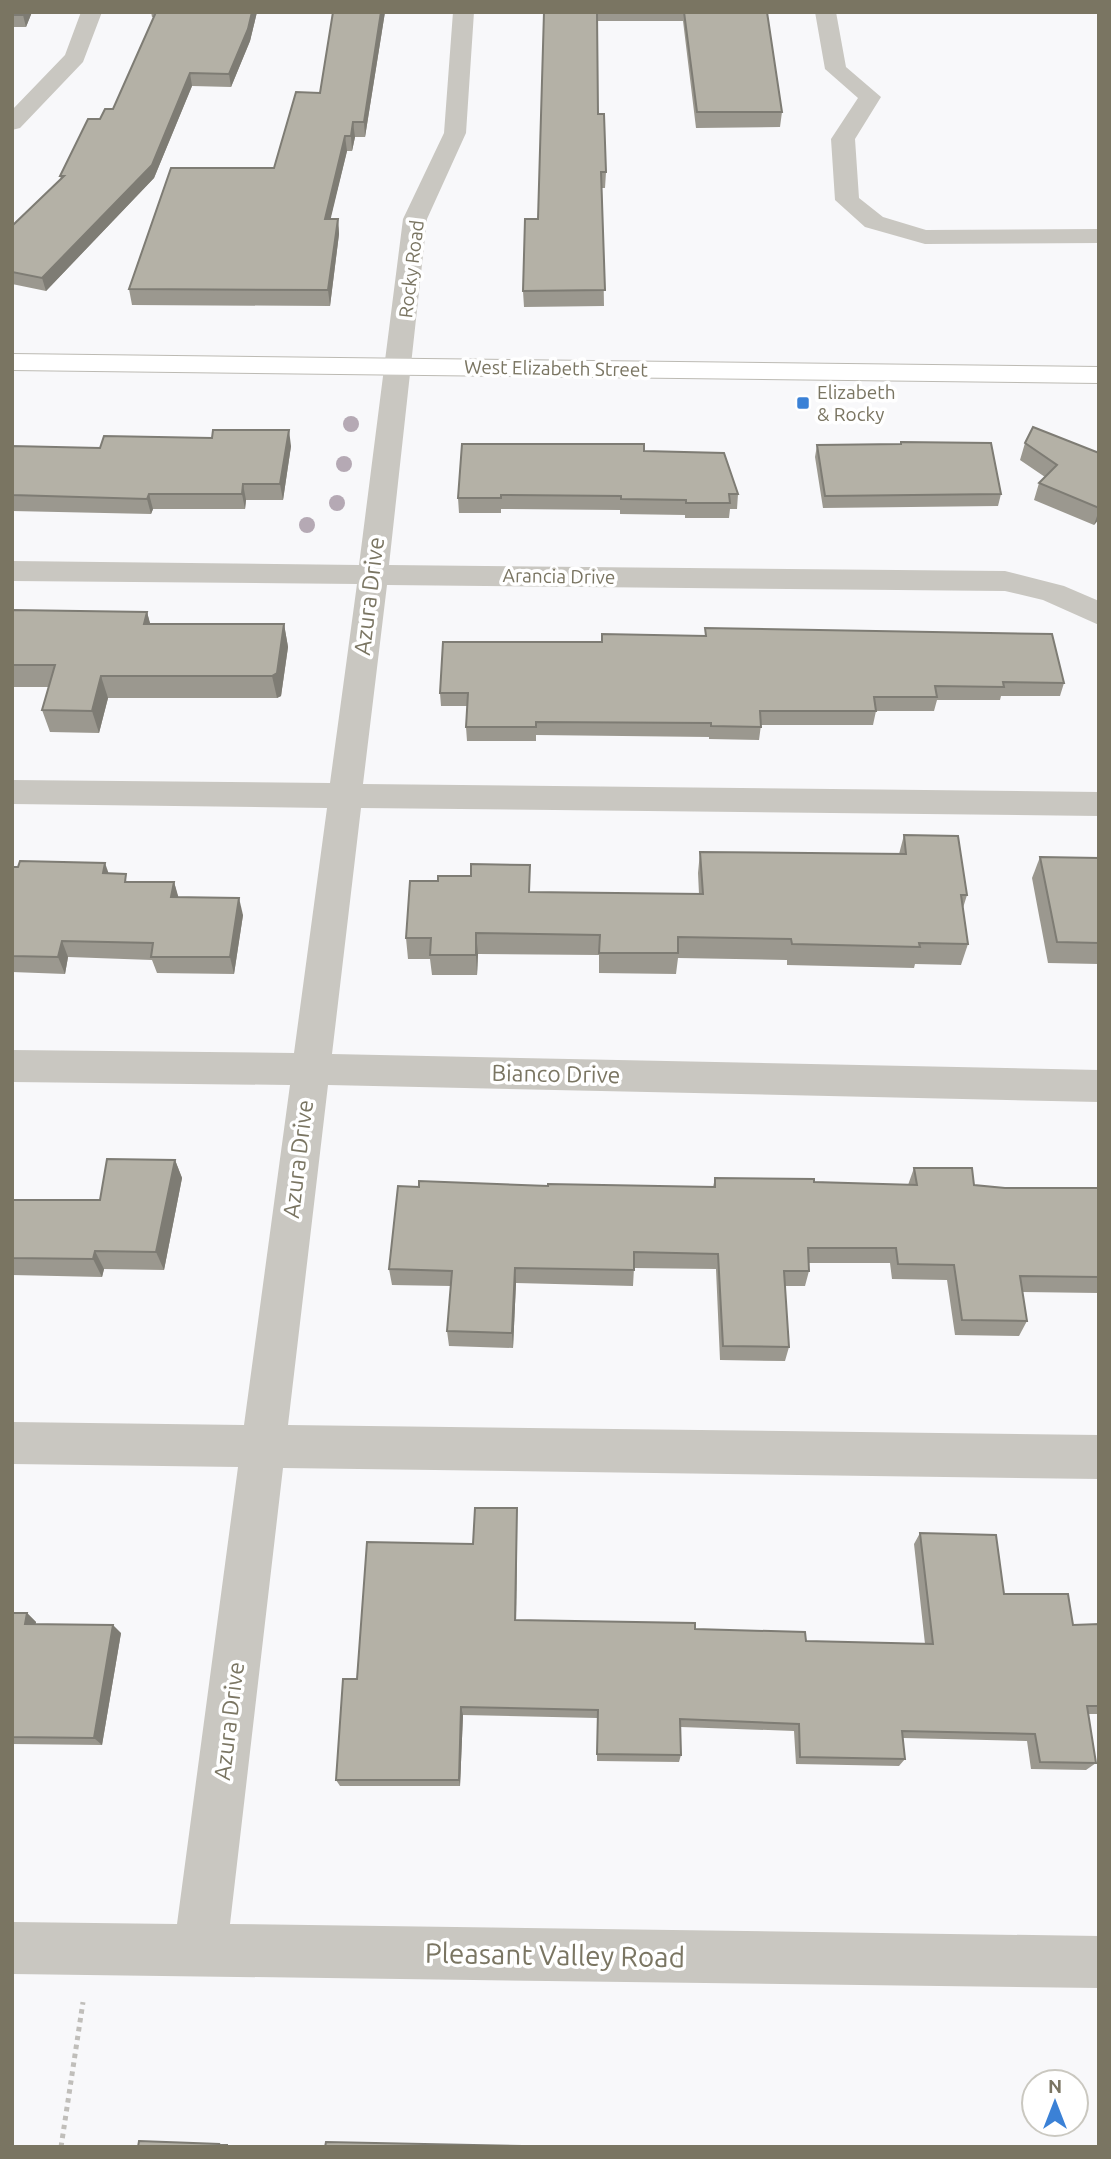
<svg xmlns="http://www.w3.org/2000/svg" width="1111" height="2159" font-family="Ubuntu,sans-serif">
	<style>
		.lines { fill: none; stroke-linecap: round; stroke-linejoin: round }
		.major-casing { stroke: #bcbab3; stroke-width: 2 }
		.path { stroke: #c0beba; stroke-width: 5; stroke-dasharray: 4.5 4.5; stroke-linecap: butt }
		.minor { fill: #c9c7c1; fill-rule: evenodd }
		.major { fill: #fff; fill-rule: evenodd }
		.tree { fill: #b5a9b4 }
		.wall { fill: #9b988f }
		.shaded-wall { fill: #7e7c74 }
		.building { fill: #b4b1a6; stroke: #7e7c74; stroke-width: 2 }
		.poi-dot { fill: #3b81d6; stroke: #fff; stroke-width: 2.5 }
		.labels { text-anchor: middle; stroke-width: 7; stroke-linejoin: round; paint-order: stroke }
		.far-street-label { font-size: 19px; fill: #7a7562; stroke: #fff }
		.far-poi-label { font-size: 19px; fill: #7a7562; stroke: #fff; text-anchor: start }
		.street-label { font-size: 23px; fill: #7a7562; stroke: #fff }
		.near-street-label { font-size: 28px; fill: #7a7562; stroke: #fff }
	</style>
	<rect width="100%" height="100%" fill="#f8f8fa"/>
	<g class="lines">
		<g class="major-casing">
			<path id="major" d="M12,354L1099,367V383L12,370Z"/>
		</g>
		<path class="path" d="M61,2147L83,2002"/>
		<g class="minor">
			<path d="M81,12H102L83,62L20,128L12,130V110L65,55Z"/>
			<path d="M453,12H474L466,133L427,219L389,565L1005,571L1064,586L1099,601V625L1043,600L1005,591L387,585L363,784L1099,792V816L361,808L332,1054L1099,1070V1102L328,1085L288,1425L1099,1435V1479L283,1468L230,1924L1099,1936V1988L12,1974V1922L177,1924L238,1467L12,1464V1422L244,1425L290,1085L12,1082V1050L294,1053L327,808L12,804V780L330,783L357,584L12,581V561L359,565L403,219L444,133Z"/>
			<path d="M815,12H836L846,67L881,97L855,139L859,198L883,217L926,230L1099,229V243L925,244L865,227L835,200L831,139L858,98L825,69Z"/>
		</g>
		<use href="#major" class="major"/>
	</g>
	<g class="tree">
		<circle cx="351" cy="424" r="8"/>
		<circle cx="344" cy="464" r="8"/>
		<circle cx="337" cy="503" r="8"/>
		<circle cx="307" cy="525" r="8"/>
	</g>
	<g class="wall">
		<path d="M12,12H32L26,27H12Z"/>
		<path d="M151,12H257L250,41L231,87L192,86L154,178L46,291L12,284V226L61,179L60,176L100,119L113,109L154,17H152Z"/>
		<path d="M333,12H385L365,137H355L352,151H347L330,219H338L339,234L330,306L132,305L129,289L274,168L320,93Z"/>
		<path d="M544,12H767L782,112L780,127L696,128L683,21H597L598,114L606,172L605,188H602L604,306L524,307L523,291L538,219Z"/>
		<path d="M901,442L1001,494L998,506L823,508L815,457L817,445L900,444Z"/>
		<path d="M1025,443L1099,453V519L1094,525L1034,500L1039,483L1045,477L1020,460Z"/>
		<path d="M12,446L100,448L291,446L283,500H246L245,509H153L151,514L12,511Z"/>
		<path d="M644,451L738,494L737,509H730L729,518H685V515L620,514V510L501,509V513H459L458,498Z"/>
		<path d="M12,610L147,612L150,624H284L288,647L281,696L277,698H108L99,733L50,732L42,710L49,687H12Z"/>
		<path d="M705,628L1064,683L1060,696H1001L1000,700H937L934,711H876L873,725H761L759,740L709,739V737L536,735V741H467L466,727L467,706H441L440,693L602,642L705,635Z"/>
		<path d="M904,835L967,895L963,908L968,944L961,965L915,964L914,968L787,965V960L678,958L676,974L599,973V955L478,954L477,975H432L430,959H408L406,938L699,894L698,873L700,852L899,854Z"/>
		<path d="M1040,857L1099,858V964L1048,963L1032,878Z"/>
		<path d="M12,867L109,873L129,882H174L178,897L243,915L234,974L157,973L152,960L68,957L65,974L12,972Z"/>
		<path d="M175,1160L182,1178L164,1270L104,1269L102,1277L12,1275V1200H100Z"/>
		<path d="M914,1168L974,1185L1005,1188H1099V1293L1022,1292L1027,1321L1019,1336L955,1335L947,1280L892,1279L890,1263H809V1271L805,1286H785L789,1347L785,1361L720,1360L716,1269L634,1268L633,1286L516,1283L513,1348L449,1346L447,1331L451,1286L392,1285L389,1269L419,1187H713L715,1178L908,1185Z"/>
		<path d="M517,1508L516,1620L695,1629L806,1641L925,1644L914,1544L920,1533L1004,1594L1073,1625L1099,1624V1714H1088L1096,1763L1086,1770L1031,1769L1027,1741L903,1738L905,1759L899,1766L796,1764L794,1731L681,1727V1755L679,1762L597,1761V1718L463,1715L460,1786H340L336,1780L357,1679L473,1544Z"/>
		<path d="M12,1613H27L36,1622L35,1624L121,1633L102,1745L12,1744Z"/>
	</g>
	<g class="shaded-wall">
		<path d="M24,12H32L26,27L23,15Z"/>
		<path d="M252,12H257L250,41L231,87L229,74Z"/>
		<path d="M381,12H385L365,137L364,122Z"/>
		<path d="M190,73L192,86L154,178L46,291L42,278Z"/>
		<path d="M353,122L355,137L352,151L351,136Z"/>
		<path d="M345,136L347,151L327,234L325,219Z"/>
		<path d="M338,219L339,234L330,306L328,290Z"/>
		<path d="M289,430L291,446L283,500L280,484Z"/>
		<path d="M243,484L246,500L245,509L242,494Z"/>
		<path d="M149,494L153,509L151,514L147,499Z"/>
		<path d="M1099,510V519L1094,525Z"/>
		<path d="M147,612L153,634L144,624Z"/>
		<path d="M284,624L288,647L281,696L277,698L272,676Z"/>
		<path d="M101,676L108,698L99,733L92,711Z"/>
		<path d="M105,863L111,880L103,873Z"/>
		<path d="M174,882L179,899L171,897Z"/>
		<path d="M239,898L243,915L234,974L230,957Z"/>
		<path d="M476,933L478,954L477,975L476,955Z"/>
		<path d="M62,941L68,957L65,974L58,957Z"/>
		<path d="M175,1160L182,1178L164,1270L156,1252Z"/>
		<path d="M95,1251L104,1269L102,1277L93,1259Z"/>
		<path d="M515,1268L516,1283L513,1348L512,1333Z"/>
		<path d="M517,1508V1519L516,1629L515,1620Z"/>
		<path d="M27,1613L36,1622L34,1632L25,1624Z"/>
		<path d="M113,1625L121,1633L102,1745L94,1738Z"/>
		<path d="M461,1707L463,1715L460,1786L459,1780Z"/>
		<path d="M219,2144H228V2147H218Z"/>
	</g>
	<g class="building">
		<path d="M12,12H24L23,15H12Z"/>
		<path d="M156,12H252L248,29L229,74L190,73L152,165L42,278L12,272V226L64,176H60L88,119H100L105,109H113Z"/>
		<path d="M333,12H381L364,122H353L351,136H345L325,219H338L328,290L129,289L171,168H274L296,92L320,93Z"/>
		<path d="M544,12H597L598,114H604L606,172H601L605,290L523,291L525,219H538Z"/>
		<path d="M684,12H767L782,112H697Z"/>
		<path d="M1033,427L1099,453V508L1039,483L1057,465L1025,443Z"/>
		<path d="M213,430H289L280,484H243L242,494H149L147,499L12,495V446L100,448L104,436L212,438Z"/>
		<path d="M901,442L991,443L1001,494L825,496L817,445L901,444Z"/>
		<path d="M462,444H644V451L724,453L738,494H729L730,503H686V500L621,499V496L501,495V498H458Z"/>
		<path d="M12,610L147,612L144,624H284L277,673L272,676H101L92,711L42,710L55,665H12Z"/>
		<path d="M705,628L1052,634L1064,683L1003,682L1004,687L935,686L937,697H874L876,711H760L761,727L711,726V723L536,722V727H466L468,693H440L443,642H602V634L706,636Z"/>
		<path d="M904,835L958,836L967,895H961L968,944L919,943L920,947L792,944L791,939L678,937V953H599L600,935L476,933V955H430L431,938H406L410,881H438V876H471V864L530,865L529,892L703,894L700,852L906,854Z"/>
		<path d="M1040,857L1099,858V943L1057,942Z"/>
		<path d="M20,861L105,863L103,873L126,874L125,882H174L171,897L239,898L230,957H151L153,943L62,941L58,957L12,956V867H18Z"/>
		<path d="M107,1159L175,1160L156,1252L95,1251L93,1259L12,1258V1200H100Z"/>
		<path d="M914,1168H972L974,1185L1005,1188H1099V1277L1020,1276L1027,1321L962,1320L954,1265L898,1264L896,1248H808L809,1271H784L789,1347L723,1346L718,1254L634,1252V1270L515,1268L512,1333L447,1331L452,1271L389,1269L398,1186L419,1187V1181L548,1186V1184L715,1187V1178L814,1179V1182L917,1185Z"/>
		<path d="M475,1508H517L515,1620L695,1623V1629L805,1632L806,1641L933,1644L920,1533L996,1535L1004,1594H1068L1073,1625L1099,1624V1706H1087L1096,1763L1040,1762L1035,1734L902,1731L905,1759L800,1757L799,1724L680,1719L681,1755L597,1754L598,1710L461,1707L459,1780H336L343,1679H357L367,1542L473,1544Z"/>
		<path d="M12,1613H27L25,1624L113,1625L94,1738L12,1737Z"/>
		<path d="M139,2141L219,2144L218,2147H138Z"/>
		<path d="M326,2142L522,2146V2147H325Z"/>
	</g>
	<rect class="poi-dot" x="796" y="396" width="14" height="14" rx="3.5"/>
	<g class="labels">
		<g class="far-street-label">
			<text transform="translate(411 269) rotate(-83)" y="7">Rocky Road</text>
			<text transform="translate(556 368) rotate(1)" y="7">West Elizabeth Street</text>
			<text transform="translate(559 576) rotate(1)" y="7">Arancia Drive</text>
		</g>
		<g class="far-poi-label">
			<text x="817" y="399">Elizabeth<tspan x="817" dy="22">&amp; Rocky</tspan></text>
		</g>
		<g class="street-label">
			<text transform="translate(369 596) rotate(-83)" y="8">Azura Drive</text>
			<text transform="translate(556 1074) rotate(1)" y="8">Bianco Drive</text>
			<text transform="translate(298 1159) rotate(-83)" y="8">Azura Drive</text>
			<text transform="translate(229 1721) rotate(-83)" y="8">Azura Drive</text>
		</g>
		<g class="near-street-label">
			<text transform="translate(555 1955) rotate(1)" y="10">Pleasant Valley Road</text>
		</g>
	</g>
	<rect width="1111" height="2159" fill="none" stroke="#7a7562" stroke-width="28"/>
	<g transform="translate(1055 2103)"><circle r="33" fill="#ffffff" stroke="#cac8c0" stroke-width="2"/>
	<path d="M0-5L12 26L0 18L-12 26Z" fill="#3b81d6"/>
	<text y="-10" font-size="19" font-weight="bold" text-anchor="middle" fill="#7a7562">N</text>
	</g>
</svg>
